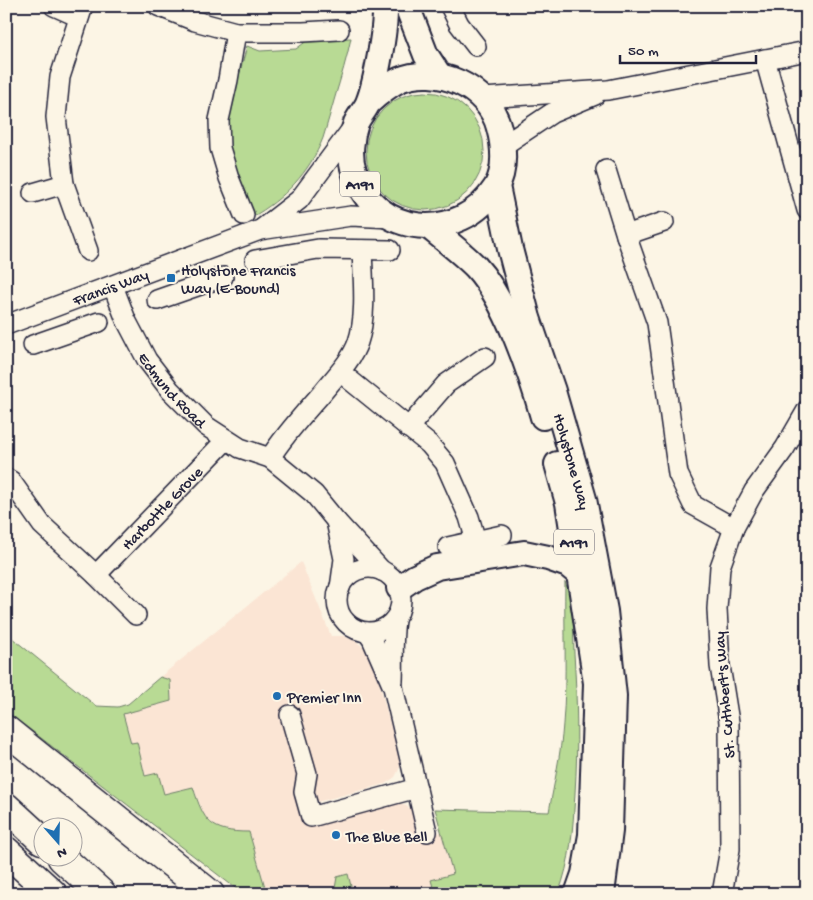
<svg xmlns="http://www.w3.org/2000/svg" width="813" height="900" font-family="'Gochi Hand',sans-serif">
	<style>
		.built { fill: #fbe5d4 }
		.green { fill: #b8da94; stroke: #6d7e68 }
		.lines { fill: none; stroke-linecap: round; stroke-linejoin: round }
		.minor-casing { stroke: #22223b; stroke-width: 22 }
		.major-casing { stroke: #22223b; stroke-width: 28 }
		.highway-casing { stroke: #22223b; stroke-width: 31 }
		.minor { stroke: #fcf5e5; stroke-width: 19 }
		.major { stroke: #fcf5e5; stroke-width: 24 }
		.highway { stroke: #fcf5e5; stroke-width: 28 }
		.poi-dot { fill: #1f6fb2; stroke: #fcf5e5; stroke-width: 2 }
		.labels { text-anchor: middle; stroke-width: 4; stroke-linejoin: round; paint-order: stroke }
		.shield { fill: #fcf5e5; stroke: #63616e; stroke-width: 1 }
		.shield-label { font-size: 15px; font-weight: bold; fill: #22223b }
		.poi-label { font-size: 16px; fill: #22223b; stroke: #fcf5e5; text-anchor: start }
		.street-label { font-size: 16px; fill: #22223b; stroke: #fcf5e5 }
	</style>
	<rect width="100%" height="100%" fill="#fcf5e5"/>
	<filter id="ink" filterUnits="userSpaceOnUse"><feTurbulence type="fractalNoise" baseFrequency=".02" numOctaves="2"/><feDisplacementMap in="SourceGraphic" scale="10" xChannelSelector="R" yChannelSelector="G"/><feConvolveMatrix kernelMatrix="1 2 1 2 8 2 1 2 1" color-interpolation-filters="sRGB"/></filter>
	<g filter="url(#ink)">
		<path class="built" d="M301,562L331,636H343L356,641L372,655L401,765L395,777L385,784L317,802L322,821L392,802L402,804L410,808L415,814L422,838L441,832L435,809L508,894H267L249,832H233L218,828L205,818L193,787L164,795L145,776L137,743H131L123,714L171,701L170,680L160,677Z"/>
		<g class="green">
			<path d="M351,38C347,58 341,77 335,97C331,111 327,125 323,138C310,172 283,200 252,217L230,155L226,136L228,104L238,79L247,46L260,51L296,49L308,40Z"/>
			<circle cx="425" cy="151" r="59"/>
			<path d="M565,582C575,604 573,629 574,653C577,700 578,746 575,793C573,828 571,861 558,894H435L431,880L453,874L435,809L549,812C554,783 561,754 563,724C567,677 564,629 565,582Z"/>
			<path d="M6,633L96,706L118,707L128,704L160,677L170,680L171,701L123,714L131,743L137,742L145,776L158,773L164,794L193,787C204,822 210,832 249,832L267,894H243L6,711Z"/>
			<path d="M348,874L353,894H334L337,877Z"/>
		</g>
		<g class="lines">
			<g class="minor-casing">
				<g id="minor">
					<path d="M54,6L79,17"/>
					<path d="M83,6L60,77L56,117L64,184L88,251"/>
					<path d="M158,6L195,21L236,32H303L339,30"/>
					<path d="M450,6L459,24L476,46"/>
					<path d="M236,32L228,80L219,120L220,148L229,178L244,215"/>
					<path d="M765,59L807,210"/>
					<path d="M483,98L608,90L807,51"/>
					<path d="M504,145L552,113L595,95"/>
					<path d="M606,170L626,235L657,323L678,474L693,505L734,528"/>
					<path d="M33,193L64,184"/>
					<path d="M263,228L299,200L354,126"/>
					<path d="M626,235L664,222"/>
					<path d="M255,260L318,249L390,250"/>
					<path id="s1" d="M113,286L126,320L147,360L170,390L206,426L240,448L270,458L314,494L336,521L382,571"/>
					<path d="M157,300L223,277"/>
					<path id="s2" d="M6,325L260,230L351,216L392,218"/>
					<path d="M33,345L99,322"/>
					<path d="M340,372L429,444L445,463L469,517L476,541"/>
					<path d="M408,428L446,384L485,357"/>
					<path d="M270,458C285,434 304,414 323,392C335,377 352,360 358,342C367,316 363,278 362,250"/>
					<path d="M6,478L11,481L42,525L96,575L136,615"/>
					<path d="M336,521L344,559L340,588"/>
					<path d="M448,547L502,535"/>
					<circle cx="369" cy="600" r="32"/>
					<path id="s3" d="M96,575L226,440"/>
					<path d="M367,632L372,639L393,687L427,832"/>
					<path d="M393,681C394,661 392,640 395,620"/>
					<path d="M290,715L307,774L304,792L311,817L417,788"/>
					<path d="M722,894L730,849L729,722L720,666L717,609L720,567L734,528L754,491L785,448L807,410"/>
				</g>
			</g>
			<g class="major-casing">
				<g id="major">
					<path d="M407,6L426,55L439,75"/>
					<path d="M368,103C378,94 387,86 399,80C437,64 489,87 499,128C504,146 506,170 496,187C460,244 374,238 354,171C349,157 351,137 356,123C359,116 365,110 368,103C376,83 386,28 385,6"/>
					<path id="s4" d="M497,186L510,249L528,318L553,391L584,499L605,611L614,696L610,831L602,894"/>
					<path d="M429,227C445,240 462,253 476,267C506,300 531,374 543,417"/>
					<path d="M557,464L568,503L596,683L591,835L584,874L577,894"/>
					<path d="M399,588L415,577L437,567L524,553L548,558L568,565L580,575"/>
				</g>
			</g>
			<g class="highway-casing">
				<g id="highway">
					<path d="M6,730L210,894"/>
					<path d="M6,807L42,840"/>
					<path d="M6,851L53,894"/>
					<path d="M62,858L102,894"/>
				</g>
			</g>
			<use href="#minor" class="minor"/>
			<use href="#major" class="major"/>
			<use href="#highway" class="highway"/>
		</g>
	</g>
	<g class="poi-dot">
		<rect x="166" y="273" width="10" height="10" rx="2.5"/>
		<circle cx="277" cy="696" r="5"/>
		<circle cx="336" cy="835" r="5"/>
	</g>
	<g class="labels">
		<g class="shield">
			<rect x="340" y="171.5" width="40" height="25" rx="4"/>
			<rect x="554" y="529.5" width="40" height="25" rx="4"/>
		</g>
		<g class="shield-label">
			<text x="360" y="189">A191</text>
			<text x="574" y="547">A191</text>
		</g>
		<g class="poi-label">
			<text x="181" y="275">Holystone Francis<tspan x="181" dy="18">Way (E-Bound)</tspan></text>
			<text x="287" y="702">Premier Inn</text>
			<text x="346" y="841">The Blue Bell</text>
		</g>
		<g class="street-label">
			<text dy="6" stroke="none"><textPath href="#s2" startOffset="111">Francis Way</textPath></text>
			<text dy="6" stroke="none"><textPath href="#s1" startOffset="121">Edmund Road</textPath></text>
			<text dy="6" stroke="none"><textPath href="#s4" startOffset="286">Holystone Way</textPath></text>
			<text dy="6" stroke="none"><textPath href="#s3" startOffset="94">Harbottle Grove</textPath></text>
			<text transform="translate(723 695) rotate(-95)" y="6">St. Cuthbert's Way</text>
		</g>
	</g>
	<rect width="813" height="900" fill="none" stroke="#fcf5e5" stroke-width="25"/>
	<rect x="12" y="12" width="788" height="875" fill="none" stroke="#22223b" stroke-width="2" filter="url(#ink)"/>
	<g transform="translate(58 842) rotate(160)"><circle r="24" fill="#fcf5e5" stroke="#a5a1a1"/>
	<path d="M0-4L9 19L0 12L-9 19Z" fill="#1f6fb2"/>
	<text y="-8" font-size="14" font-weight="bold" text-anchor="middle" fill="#22223b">N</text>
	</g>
	<path d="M620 55v8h136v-8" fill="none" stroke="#22223b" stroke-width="2.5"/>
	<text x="628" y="55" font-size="15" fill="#22223b" stroke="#fcf5e5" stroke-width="4" paint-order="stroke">50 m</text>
</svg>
